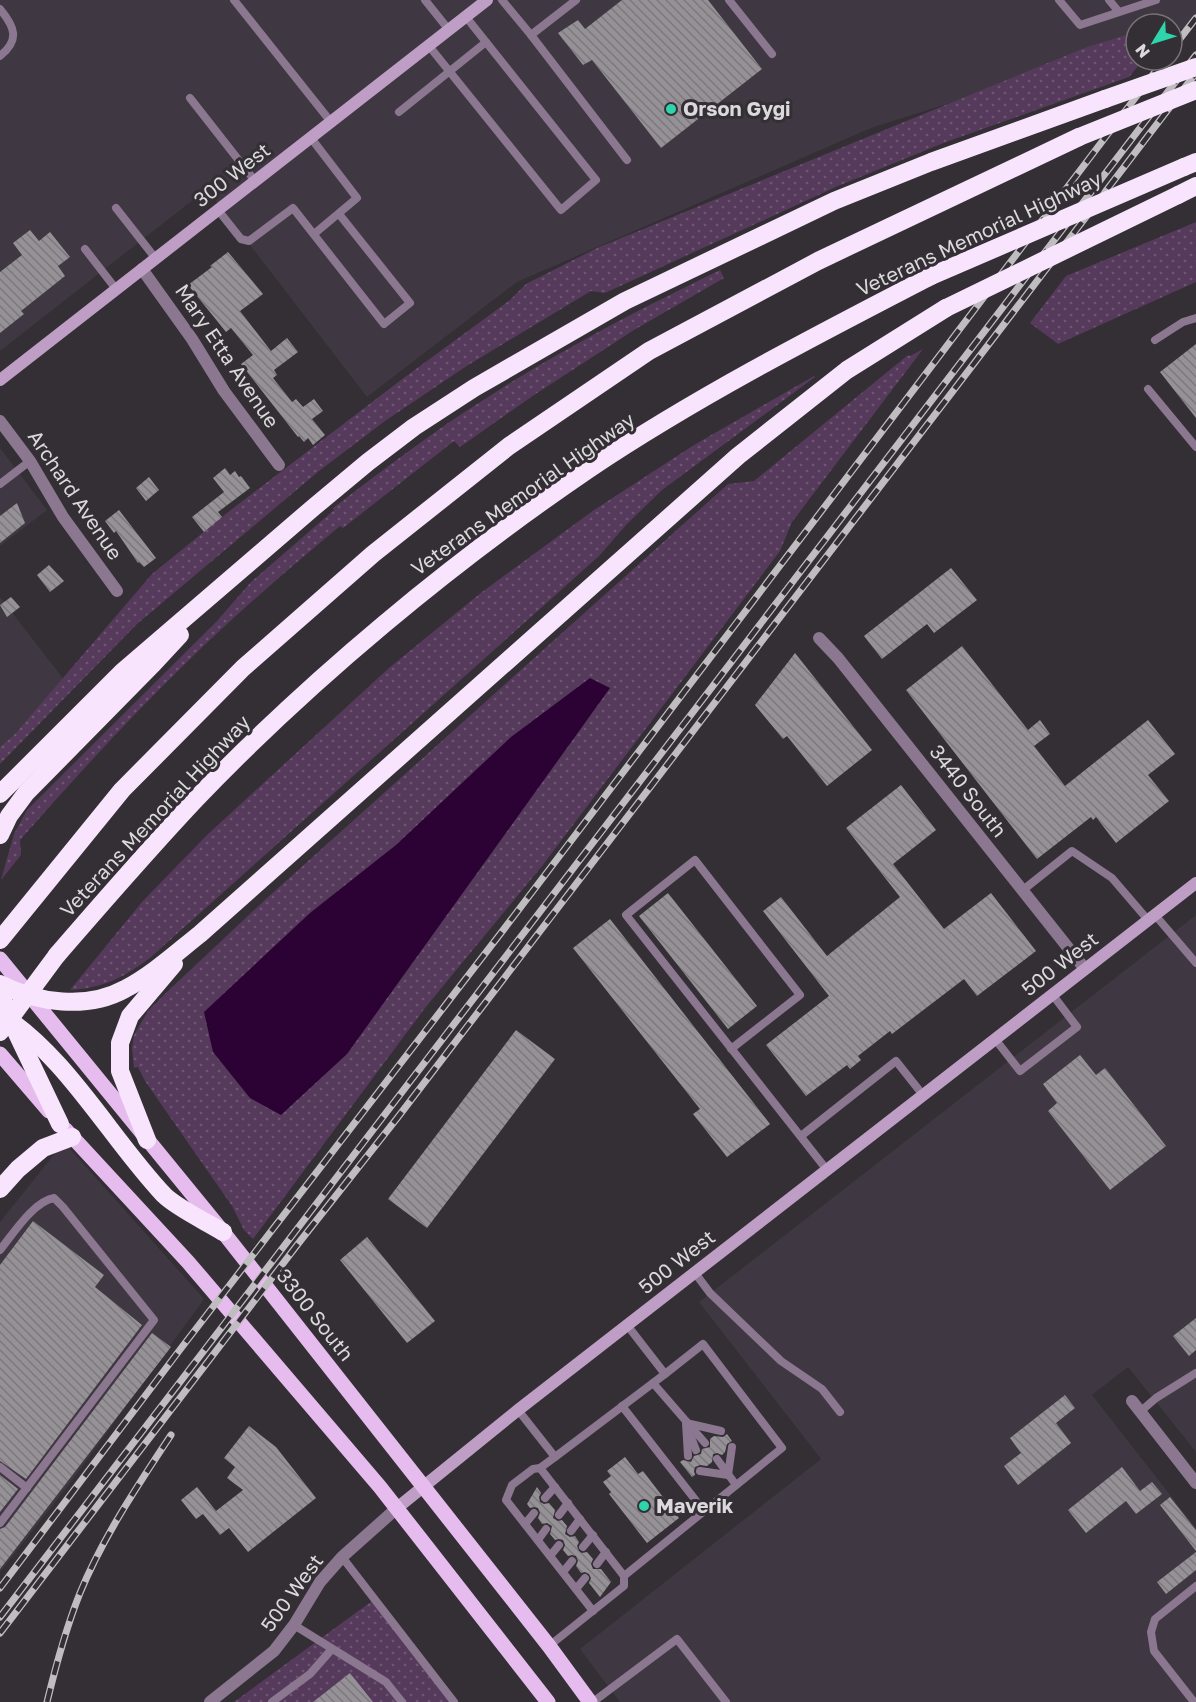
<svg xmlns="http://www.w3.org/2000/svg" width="1196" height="1702" font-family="'Golos Text',sans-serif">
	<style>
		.built { fill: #3f3741 }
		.grass { fill: url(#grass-dots) }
		.water { fill: #2b0233 }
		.building { fill: url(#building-back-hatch) }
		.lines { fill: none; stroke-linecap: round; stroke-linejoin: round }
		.lane { stroke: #8b778f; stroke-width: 8 }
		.street { stroke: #8b778f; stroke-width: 12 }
		.secondary { stroke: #be9ec5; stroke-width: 12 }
		.primary { stroke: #e6bcee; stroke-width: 15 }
		.highway { stroke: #f8e4fc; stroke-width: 18 }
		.rail-casing { stroke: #c0bdc1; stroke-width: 7 }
		.rail { stroke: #332f34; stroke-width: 4.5; stroke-dasharray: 14; stroke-linecap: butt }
		.highway-bridge { stroke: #f8e4fc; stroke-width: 18 }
		.poi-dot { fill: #2ed4ab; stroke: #332f34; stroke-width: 2 }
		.labels { text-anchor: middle; stroke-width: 6; stroke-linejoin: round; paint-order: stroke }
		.poi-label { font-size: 20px; font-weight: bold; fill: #dbd9dc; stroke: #332f34; text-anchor: start }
		.street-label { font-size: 20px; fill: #dbd9dc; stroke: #332f34 }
	</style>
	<defs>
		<pattern id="grass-dots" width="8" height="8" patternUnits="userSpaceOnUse" patternTransform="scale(1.5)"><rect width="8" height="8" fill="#563a5c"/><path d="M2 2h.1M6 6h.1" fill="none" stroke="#6e5673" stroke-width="1.8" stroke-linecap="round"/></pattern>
		<pattern id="building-back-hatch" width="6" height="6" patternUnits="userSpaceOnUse" patternTransform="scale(1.5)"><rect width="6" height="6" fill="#959196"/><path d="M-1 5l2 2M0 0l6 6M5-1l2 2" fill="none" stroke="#7c797d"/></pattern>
	</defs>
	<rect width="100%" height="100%" fill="#332f34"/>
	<g class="built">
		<path d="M0,0H1196V20L1191,26L1172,32V24H1136V44L871,128L517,282L367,397L207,189L0,351Z"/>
		<path d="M0,448L47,510L0,546Z"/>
		<path d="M0,597L72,690L0,759Z"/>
		<path d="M1196,915V1452L1128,1367L1092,1395L1196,1528V1702H620L580,1649L821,1459L699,1302Z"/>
		<path d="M64,1142L204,1299L70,1483L0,1572V1222Z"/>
	</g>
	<g class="grass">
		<path d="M1136,32V60H1143L1129,77L946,142L838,186L605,293L591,291L465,367L385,421L319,471L137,624L0,764V747L15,734L152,574L232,509L401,380L510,300L526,284L597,248L1087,47Z"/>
		<path d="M1196,222V282L1058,344L1030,323L1066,276Z"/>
		<path d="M720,270L724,278L634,330L534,395L460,447L454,441L343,528L340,526C287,570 235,615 186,663C128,719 74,779 20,840L21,855L1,880L14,834L27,810L217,621L251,582L334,510L333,508C383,470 432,432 485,399C560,350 640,309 720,270Z"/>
		<path d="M923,349L792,522L780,551L542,866L425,1008L253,1239L244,1230L232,1206L145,1081L138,1067L134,1068L132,1048L134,1035L148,1011L167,992L267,898L728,484L754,481L908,355L910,356Z"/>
		<path d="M814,376L815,377L662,490L627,524L599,556L151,957C125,977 104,988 70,990L142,902L207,835L389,668L482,592L594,510L694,445Z"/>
		<path d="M372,1601L452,1702H234Z"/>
	</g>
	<path class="water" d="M590,678L610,688L347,1054L281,1115L250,1098L213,1052L204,1012L310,913L396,845L511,737Z"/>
	<g class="building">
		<path d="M622,0H708L762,69L661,148L592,60L583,65L558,33L578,20L585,29Z"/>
		<path d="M30,230L39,241L50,232L70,257L58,266L65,276L21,311L24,314L0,333V272L22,255L13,243Z"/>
		<path d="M228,252L263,294L240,311L271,351L287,338L298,352L274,370L277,375L273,378L292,402L296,399L303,407L314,399L323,411L312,419L325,435L313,445L308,438L304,442L299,436L298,437L241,364L253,355L231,328L226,332L188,285L212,267L210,266Z"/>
		<path d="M1196,344V418L1160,372Z"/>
		<path d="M225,468L230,475L235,471L239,477L241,476L250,488L218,512L222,517L204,532L192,517L224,492L213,478Z"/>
		<path d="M149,477L159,490L146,501L136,488Z"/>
		<path d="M17,503L25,523L0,543V516Z"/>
		<path d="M119,510L156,558L144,567L139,562L138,563L116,531L114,533L105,521Z"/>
		<path d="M49,565L64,581L50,592L37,575Z"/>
		<path d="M951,568L977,600L934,633L927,624L882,659L864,636Z"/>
		<path d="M11,597L20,607L7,617L0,605Z"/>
		<path d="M962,646L1028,730L1040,720L1050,734L1034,746L1065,786L1148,720L1175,754L1148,775L1169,801L1116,843L1096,817L1093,820L1091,817L1037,859L906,690Z"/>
		<path d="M795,653L872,750L827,786L787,736L783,739L755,705Z"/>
		<path d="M901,785L936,830L893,864L944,929L991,893L1036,951L977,996L964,979L892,1034L890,1031L858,1056L861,1060L850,1069L847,1065L806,1096L766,1045L829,996L763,911L781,897L827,956L900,897L846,828Z"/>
		<path d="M668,893L757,1006L728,1029L639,916Z"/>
		<path d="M610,919L770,1124L727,1157L693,1114L700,1109L573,948Z"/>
		<path d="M516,1030L555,1059L427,1228L388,1199Z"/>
		<path d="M1080,1055L1096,1075L1105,1068L1166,1146L1110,1190L1048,1111L1057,1103L1043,1084Z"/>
		<path d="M33,1221L104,1275L95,1287L142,1325L26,1479L0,1461V1265Z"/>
		<path d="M367,1237L435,1321L407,1343L340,1260Z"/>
		<path d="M1196,1318V1350L1189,1356L1173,1336Z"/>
		<path d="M152,1333L171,1347L0,1569V1529L5,1527Z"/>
		<path d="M1065,1395L1075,1408L1056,1423L1071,1443L1018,1485L1004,1466L1021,1453L1010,1438Z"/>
		<path d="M249,1426L276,1447L316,1498L248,1552L229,1528L220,1535L203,1514L196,1519L181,1500L197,1487L216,1511L243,1490L227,1478L235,1467L224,1458Z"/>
		<path d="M727,1434L732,1441L727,1444L725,1452L722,1455L717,1453L713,1454L712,1462L707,1466L700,1465L695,1467L694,1471L695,1475L692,1477L680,1462L683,1460L691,1462L694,1456L701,1454L702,1449L710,1447V1439L714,1436L723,1437Z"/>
		<path d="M625,1457L638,1474L643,1471L679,1518L647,1543L609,1494L611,1492L603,1482L611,1476L607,1471Z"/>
		<path d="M1122,1467L1140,1491L1152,1482L1162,1494L1136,1514L1126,1501L1086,1533L1068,1510Z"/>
		<path d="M0,1475L18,1489L0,1512Z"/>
		<path d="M537,1487L541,1493L539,1497L540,1502L544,1504L549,1503L555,1510L553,1518L558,1521L562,1520L567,1526L565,1534L570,1537L575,1536L579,1542L577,1546L579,1551L582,1553L587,1552L593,1559L591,1564L593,1569H601L611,1582L600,1597L589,1583L591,1578L589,1574L585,1572L581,1573L576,1566L578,1561L576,1556L572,1555L568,1556L563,1550L565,1545L563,1540L559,1539L555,1540L550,1534L552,1526L547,1523L542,1524L538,1518L540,1513L538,1508L534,1507L530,1508L527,1504Z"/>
		<path d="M1170,1497L1196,1530V1551L1160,1505Z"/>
		<path d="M1196,1552V1570L1166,1594L1157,1582Z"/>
		<path d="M350,1673L373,1702H313Z"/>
	</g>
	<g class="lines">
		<g class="lane">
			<path d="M234,0L331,122"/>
			<path d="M425,0L449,30"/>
			<path d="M502,0L531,35L576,0"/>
			<path d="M729,0L772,54"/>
			<path d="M1059,0L1080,25L1156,0"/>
			<path d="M1109,0L1119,12"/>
			<path d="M0,9C15,27 20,40 0,56"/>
			<path d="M531,35L627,160"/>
			<path d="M429,46L561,210L596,180L466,17"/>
			<path d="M190,98L255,181"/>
			<path d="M399,112L486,42"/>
			<path d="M311,138L357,198L314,234"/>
			<path d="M116,208L156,259"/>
			<path d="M218,210L241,239L249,241L293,208L384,324L410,303L339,214"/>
			<path d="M85,249L116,289"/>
			<path d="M1155,340L1183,322L1196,318"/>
			<path d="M1148,389L1196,447"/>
			<path d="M0,484L30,461"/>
			<path d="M1023,890L1072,851L1112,878L1148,920"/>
			<path d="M1155,915L1196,963"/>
			<path d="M995,1039L1020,1071L1077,1027L1052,994"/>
			<path d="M731,1049L800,995L695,860L626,915L827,1170"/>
			<path d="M801,1136L896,1061L923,1095"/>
			<path d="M0,1250C13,1234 34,1201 54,1198L63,1207L154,1320L0,1523"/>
			<path d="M695,1273L710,1293L781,1361L822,1389L840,1412"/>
			<path d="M653,1383L705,1443"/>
			<path d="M622,1406L704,1511"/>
			<path d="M518,1410L555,1457L540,1468L624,1576V1586L549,1646"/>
			<path d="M1141,1411L1156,1398L1196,1373"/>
			<path d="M686,1423L721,1431"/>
			<path d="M686,1423L688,1456"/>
			<path d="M689,1432L696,1450"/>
			<path d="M555,1457L665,1374L627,1325"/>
			<path d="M717,1459L736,1485"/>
			<path d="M0,1467L27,1488"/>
			<path d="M540,1468L533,1469L512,1485L506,1500L593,1611"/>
			<path d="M700,1471L728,1475"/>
			<path d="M728,1475L732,1447"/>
			<path d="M545,1498L555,1487"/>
			<path d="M559,1515L568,1503"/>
			<path d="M525,1524L534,1513"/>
			<path d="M571,1531L580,1519"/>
			<path d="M538,1540L546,1529"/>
			<path d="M583,1547L593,1535"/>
			<path d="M550,1556L559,1545"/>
			<path d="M342,1557L454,1702"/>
			<path d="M597,1564L606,1552"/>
			<path d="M563,1572L572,1561"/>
			<path d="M624,1576L782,1448L703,1344L665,1374"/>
			<path d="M576,1589L585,1578"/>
			<path d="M294,1625L386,1682L402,1702"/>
			<path d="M272,1702L310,1674L331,1650"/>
			<path d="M593,1702L677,1639L726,1702"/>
			<path d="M1194,1702L1154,1651L1151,1632L1155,1619L1196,1586"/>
		</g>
		<g class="street">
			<path d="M142,269L192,339L224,391L279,465"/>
			<path d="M0,421L30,461L63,517L117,591"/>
			<path d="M819,638L838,658L1085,969"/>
			<path d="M1132,1401L1196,1483"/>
			<path d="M210,1702L274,1651L294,1625L320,1582L342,1557L397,1508"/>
		</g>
		<g class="secondary">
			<path d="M0,380L487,0"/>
			<path d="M397,1508L518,1410L1196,883"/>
		</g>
		<g class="primary">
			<path d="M0,959L223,1232L549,1646L590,1702"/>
			<path d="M0,1054L49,1111"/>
			<path d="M65,1129L188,1262L380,1487L548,1702"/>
		</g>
		<g class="highway">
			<path d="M1184,167L1196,162"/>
			<path d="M1178,195L1196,186"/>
			<path d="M0,794L122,672L314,507L368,462L414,427L474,388L625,301L834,201L931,162L1105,99"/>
			<path d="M0,835L9,816L26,793L154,663L180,635"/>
			<path d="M0,940L122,790L243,668L373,554L509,446L649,351L818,261L1079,137"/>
			<path d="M57,955C102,903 147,851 195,800C311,679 451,563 589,469C698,396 815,336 931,276"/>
			<path d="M0,984C37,1003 87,1010 125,989C152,975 176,953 200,934L738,456L847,370L946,308"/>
			<path d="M0,992L11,1021L60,1124"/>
			<path d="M0,1014C66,1055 111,1139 164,1195C177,1208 207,1222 223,1232"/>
			<path d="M147,1140L120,1071V1043L130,1016L174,964"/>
			<path d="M0,1189L18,1169L43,1148L72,1137"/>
		</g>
		<g class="rail-casing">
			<g id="rail">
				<path d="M1172,49L1196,18"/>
				<path d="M0,1588L182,1347L504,929L1164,60"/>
				<path d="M0,1617L1196,55"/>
				<path d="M0,1633L301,1240L398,1117L1196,73"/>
				<path d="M47,1702C56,1665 66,1628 80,1593C103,1537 138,1485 171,1435"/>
			</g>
		</g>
		<use href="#rail" class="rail"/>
		<g class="highway-bridge">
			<path d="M1105,99L1196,67"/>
			<path d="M1079,137L1196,90"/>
			<path d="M931,276L1184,167"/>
			<path d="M946,308L1178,195"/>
			<path d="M0,1032L57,955"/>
		</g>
	</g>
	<g class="poi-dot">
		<circle cx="671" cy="109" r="6"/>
		<circle cx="644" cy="1506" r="6"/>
	</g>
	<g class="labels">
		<g class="poi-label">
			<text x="683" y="116">Orson Gygi</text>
			<text x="656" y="1513">Maverik</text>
		</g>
		<g class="street-label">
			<text transform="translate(232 175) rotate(-38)" y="7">300 West</text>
			<text transform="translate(979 234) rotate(-25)" y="7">Veterans Memorial Highway</text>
			<text transform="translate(227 356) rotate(56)" y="7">Mary Etta Avenue</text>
			<text transform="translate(523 494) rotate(-35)" y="7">Veterans Memorial Highway</text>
			<text transform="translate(75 495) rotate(56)" y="7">Archard Avenue</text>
			<text transform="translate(968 791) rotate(52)" y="7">3440 South</text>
			<text transform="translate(155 816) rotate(-47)" y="7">Veterans Memorial Highway</text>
			<text transform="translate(1060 964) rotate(-38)" y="7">500 West</text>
			<text transform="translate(677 1262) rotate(-38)" y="7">500 West</text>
			<text transform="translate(315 1315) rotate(52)" y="7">3300 South</text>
			<text transform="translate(292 1593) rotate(-54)" y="7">500 West</text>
		</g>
	</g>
	<g transform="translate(1154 42) rotate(232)"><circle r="28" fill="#332f34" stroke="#767377" stroke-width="1.5"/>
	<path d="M0-4.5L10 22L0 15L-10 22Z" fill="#2ed4ab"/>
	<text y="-9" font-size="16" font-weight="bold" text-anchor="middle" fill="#dbd9dc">N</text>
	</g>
</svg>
